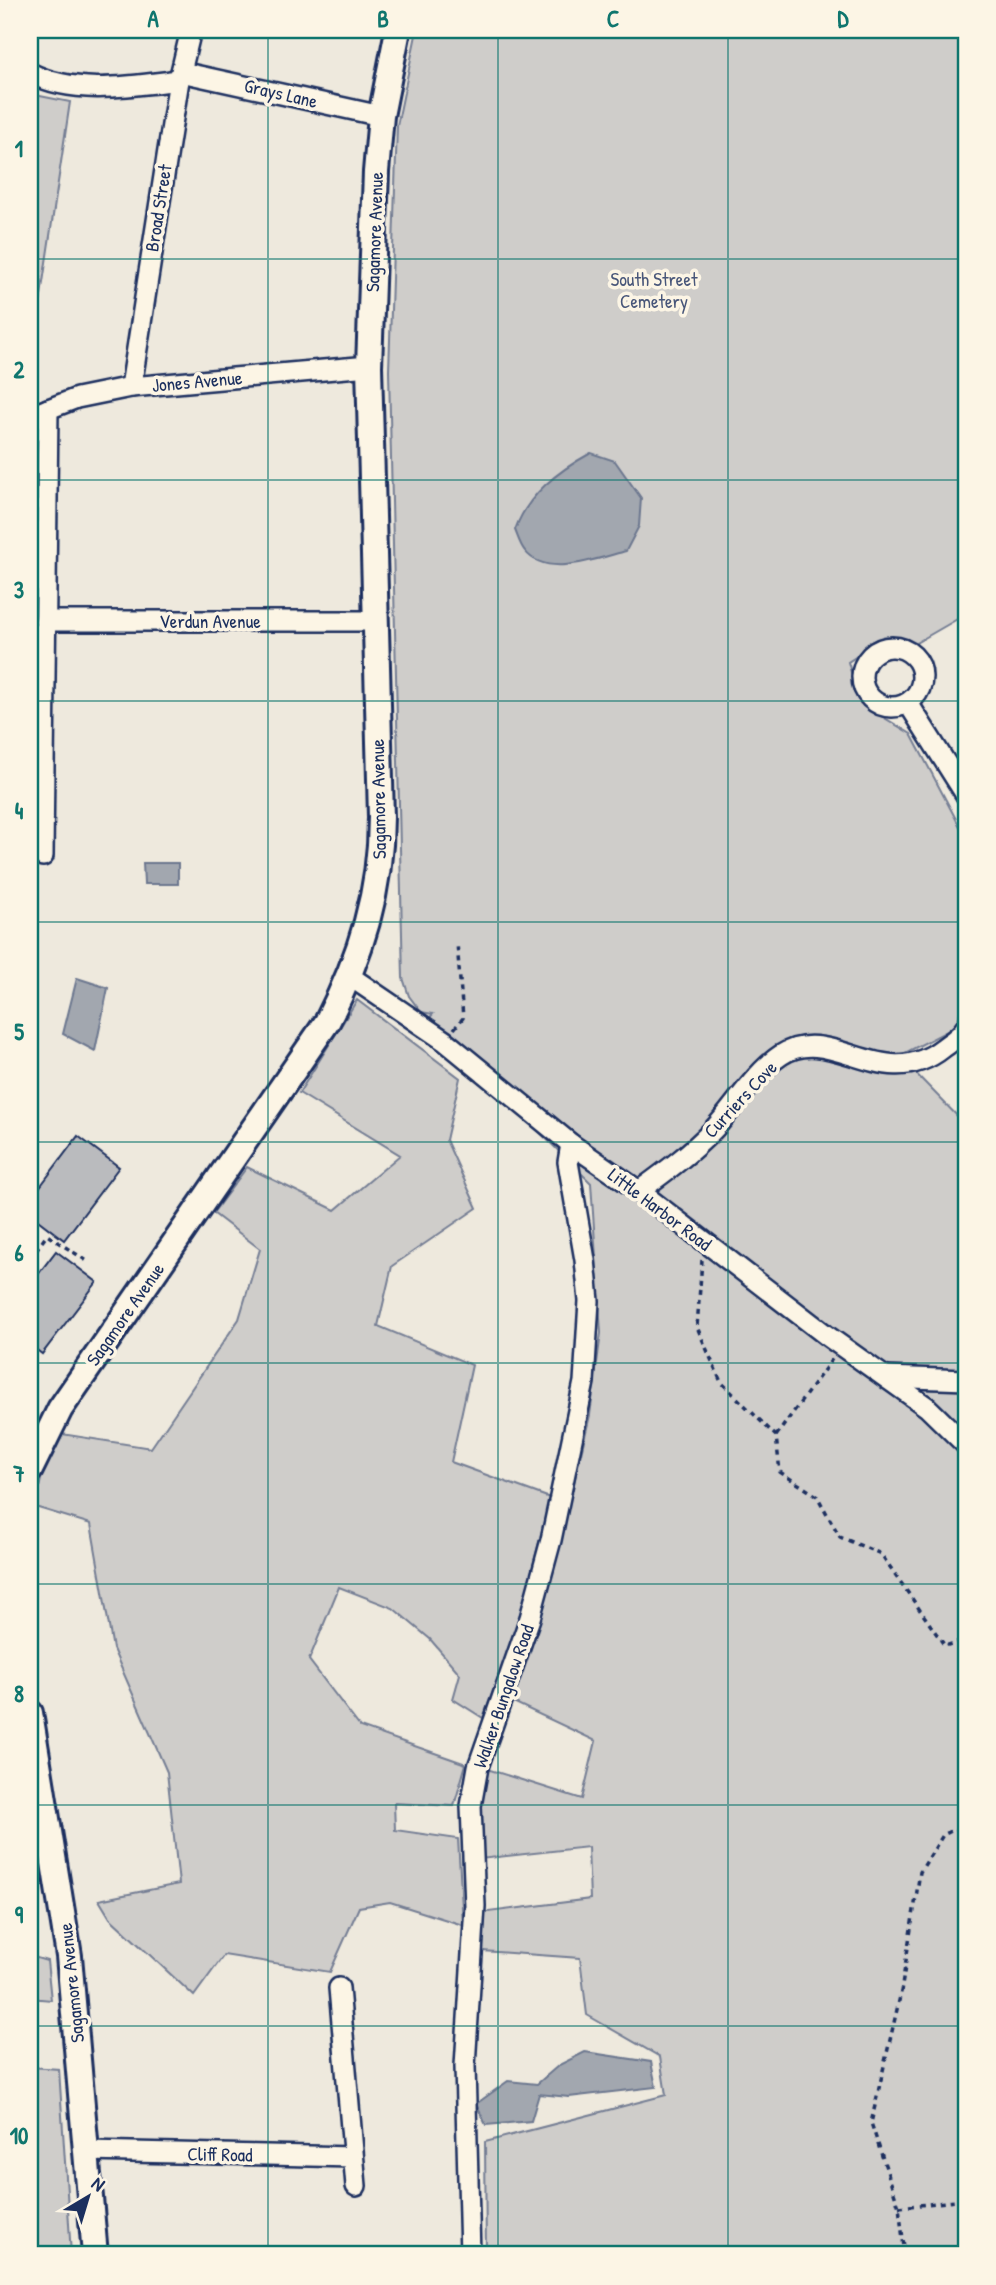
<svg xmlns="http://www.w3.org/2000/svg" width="996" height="2285" font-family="'Patrick Hand',sans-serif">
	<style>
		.green { fill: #cfcdca; stroke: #757e94; stroke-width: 2 }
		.water { fill: #a2a7af; stroke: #6c778f; stroke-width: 2 }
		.building { fill: #babbbe; stroke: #1b2f5e; stroke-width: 2 }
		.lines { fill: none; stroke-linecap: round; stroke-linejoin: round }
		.minor-casing { stroke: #1b2f5e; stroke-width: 24 }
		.major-casing { stroke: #1b2f5e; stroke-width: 30 }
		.path { stroke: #1b2f5e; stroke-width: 3.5; stroke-dasharray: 5 5; stroke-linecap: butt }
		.minor { stroke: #fcf5e5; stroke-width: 19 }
		.major { stroke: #fcf5e5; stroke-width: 24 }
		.grid { fill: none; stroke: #0f766e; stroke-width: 2; stroke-opacity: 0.55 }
		.labels { text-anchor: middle; stroke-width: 7; stroke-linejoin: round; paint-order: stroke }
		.street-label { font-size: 19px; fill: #1b2f5e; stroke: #fcf5e5 }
		.park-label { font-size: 19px; fill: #485679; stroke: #fcf5e5 }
		.neatline { fill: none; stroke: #0f766e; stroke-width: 2.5 }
		.grid-label { font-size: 23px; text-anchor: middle; font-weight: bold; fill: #0f766e }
	</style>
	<rect width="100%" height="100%" fill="#eee9dd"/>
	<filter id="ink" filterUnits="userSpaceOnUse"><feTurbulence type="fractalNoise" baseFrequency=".0143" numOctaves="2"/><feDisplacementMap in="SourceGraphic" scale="14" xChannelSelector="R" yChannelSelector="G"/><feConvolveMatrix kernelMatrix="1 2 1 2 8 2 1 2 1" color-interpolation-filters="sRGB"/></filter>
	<g filter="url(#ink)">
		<g class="green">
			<path d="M417,30H966V614L914,644L885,638L848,662L860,703L911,734L966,838V983L957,1026L899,1056L966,1125V2255H486L485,2142L666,2095L660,2057L587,2015L580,1958L482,1951L480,1913L590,1899L588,1847L480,1859L479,1806L487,1769L582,1799L596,1741L513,1702L559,1546L590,1415L601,1333L591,1183L427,1021L433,1014L421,1012L409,996L403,978L389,371L397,126Z"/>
			<path d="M30,94L70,102L38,316L30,318Z"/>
			<path d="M357,1000L460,1078L446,1140L477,1208L392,1266L378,1326L472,1365L451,1462L550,1498L521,1614L483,1718L453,1699L460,1674L430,1639L393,1608L339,1587L309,1660L360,1727L466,1764L454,1806L394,1803L395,1830L458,1839L463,1925L390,1902L359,1907L330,1972L224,1955L194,1996L110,1918L99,1900L179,1884L167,1772L113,1649L91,1524L35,1507L43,1470L62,1434L151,1448L239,1319L260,1249L213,1213L247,1167L335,1210L400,1155L299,1093Z"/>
			<path d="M30,1956L47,1961L51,2000L30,1998Z"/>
			<path d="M30,2067L59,2069L71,2255H30Z"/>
		</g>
		<g class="water">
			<path d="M591,453L615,461L641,498L639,526L626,551C599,558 546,579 525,551C520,545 518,537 515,530C528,494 558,471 591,453Z"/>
			<path d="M143,863H178V884H144Z"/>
			<path d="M77,978L108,988L95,1051L63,1034Z"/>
			<path d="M585,2052L651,2062L656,2087L569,2097L539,2094L531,2121L486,2125L476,2104L508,2081L537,2084L559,2065Z"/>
		</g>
		<g class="building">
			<path d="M78,1136L119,1167L64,1240L30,1214V1200Z"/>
			<path d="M56,1251L97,1282L42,1354L30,1345V1285Z"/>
		</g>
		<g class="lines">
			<g class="minor-casing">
				<g id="minor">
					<path d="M181,72L381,116"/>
					<path d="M30,73C75,96 131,86 179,80"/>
					<path d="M131,387L179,80L191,30"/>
					<path d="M30,416L77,398L131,387L369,366"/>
					<path d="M45,621H375"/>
					<circle cx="892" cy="677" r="30"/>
					<path d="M908,703L966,795"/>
					<path d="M43,856L48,409"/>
					<path d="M351,977L445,1041L571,1144L639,1191L826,1335L927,1407L966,1445"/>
					<path d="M639,1191C665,1172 691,1153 713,1130C735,1107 754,1073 781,1055C831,1022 883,1096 943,1048C951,1042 961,1036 966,1027"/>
					<path d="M886,1377L966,1380"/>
					<path d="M339,1988L356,2186"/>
					<path d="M87,2151L353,2157"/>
					<path d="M470,2255L465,2066L475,1906L471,1806L478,1767L530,1618L551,1540L584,1382L589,1301L585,1260L568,1162L571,1144"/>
				</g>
			</g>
			<g class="major-casing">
				<g id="major">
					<path d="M30,1470L60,1409L327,1022C361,956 381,891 381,817L369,366L376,172L381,116L398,30"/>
					<path d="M30,1713L69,1956L95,2255"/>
				</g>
			</g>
			<g class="path">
				<path d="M454,1029L463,1018L457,943"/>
				<path d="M30,1258L47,1235L87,1261"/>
				<path d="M702,1260L697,1327L721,1382L776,1436L780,1472L817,1496L840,1537L881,1554L945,1646L966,1639"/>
				<path d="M776,1436L832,1359"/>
				<path d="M899,2207L966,2200"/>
				<path d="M905,2255L899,2207L871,2123L901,1992L920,1872L943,1835L966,1824"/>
			</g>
			<use href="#minor" class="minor"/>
			<use href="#major" class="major"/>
		</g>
	</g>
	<path class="grid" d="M268,30V2255M498,30V2255M728,30V2255M30,259H966M30,480H966M30,701H966M30,922H966M30,1142H966M30,1363H966M30,1584H966M30,1805H966M30,2026H966"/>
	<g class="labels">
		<g class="street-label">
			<text transform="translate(281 93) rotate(13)" y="7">Grays Lane</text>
			<text transform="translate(158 208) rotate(-81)" y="7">Broad Street</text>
			<text transform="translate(374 232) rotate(-88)" y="7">Sagamore Avenue</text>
			<text transform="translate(197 381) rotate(-5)" y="7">Jones Avenue</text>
			<text x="210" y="628">Verdun Avenue</text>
			<text transform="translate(378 799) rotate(-91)" y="7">Sagamore Avenue</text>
			<text transform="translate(740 1099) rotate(-47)" y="7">Curriers Cove</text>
			<text transform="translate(660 1209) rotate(37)" y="7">Little Harbor Road</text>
			<text transform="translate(125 1314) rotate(-55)" y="7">Sagamore Avenue</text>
			<text transform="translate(503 1696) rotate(-71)" y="7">Walker Bungalow Road</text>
			<text transform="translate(71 1983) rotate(-96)" y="7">Sagamore Avenue</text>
			<text transform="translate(220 2154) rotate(1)" y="7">Cliff Road</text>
		</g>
		<g class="park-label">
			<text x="654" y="286">South Street<tspan x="654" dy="22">Cemetery</tspan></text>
		</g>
	</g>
	<rect width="996" height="2285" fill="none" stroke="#fcf5e5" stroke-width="77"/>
	<g transform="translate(88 2197) rotate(38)" stroke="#fcf5e5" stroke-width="5" paint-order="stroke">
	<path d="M0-5L12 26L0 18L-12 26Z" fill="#1b2f5e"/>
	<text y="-10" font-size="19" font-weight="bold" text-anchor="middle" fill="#1b2f5e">N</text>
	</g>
	<rect x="38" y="38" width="920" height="2208" class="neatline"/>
	<g class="grid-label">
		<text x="153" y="27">A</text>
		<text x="383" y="27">B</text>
		<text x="613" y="27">C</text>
		<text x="843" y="27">D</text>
		<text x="19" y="157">1</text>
		<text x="19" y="378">2</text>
		<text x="19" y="598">3</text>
		<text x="19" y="819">4</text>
		<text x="19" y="1040">5</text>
		<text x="19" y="1261">6</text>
		<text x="19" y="1482">7</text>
		<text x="19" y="1702">8</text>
		<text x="19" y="1923">9</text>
		<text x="19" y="2144">10</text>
	</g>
</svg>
